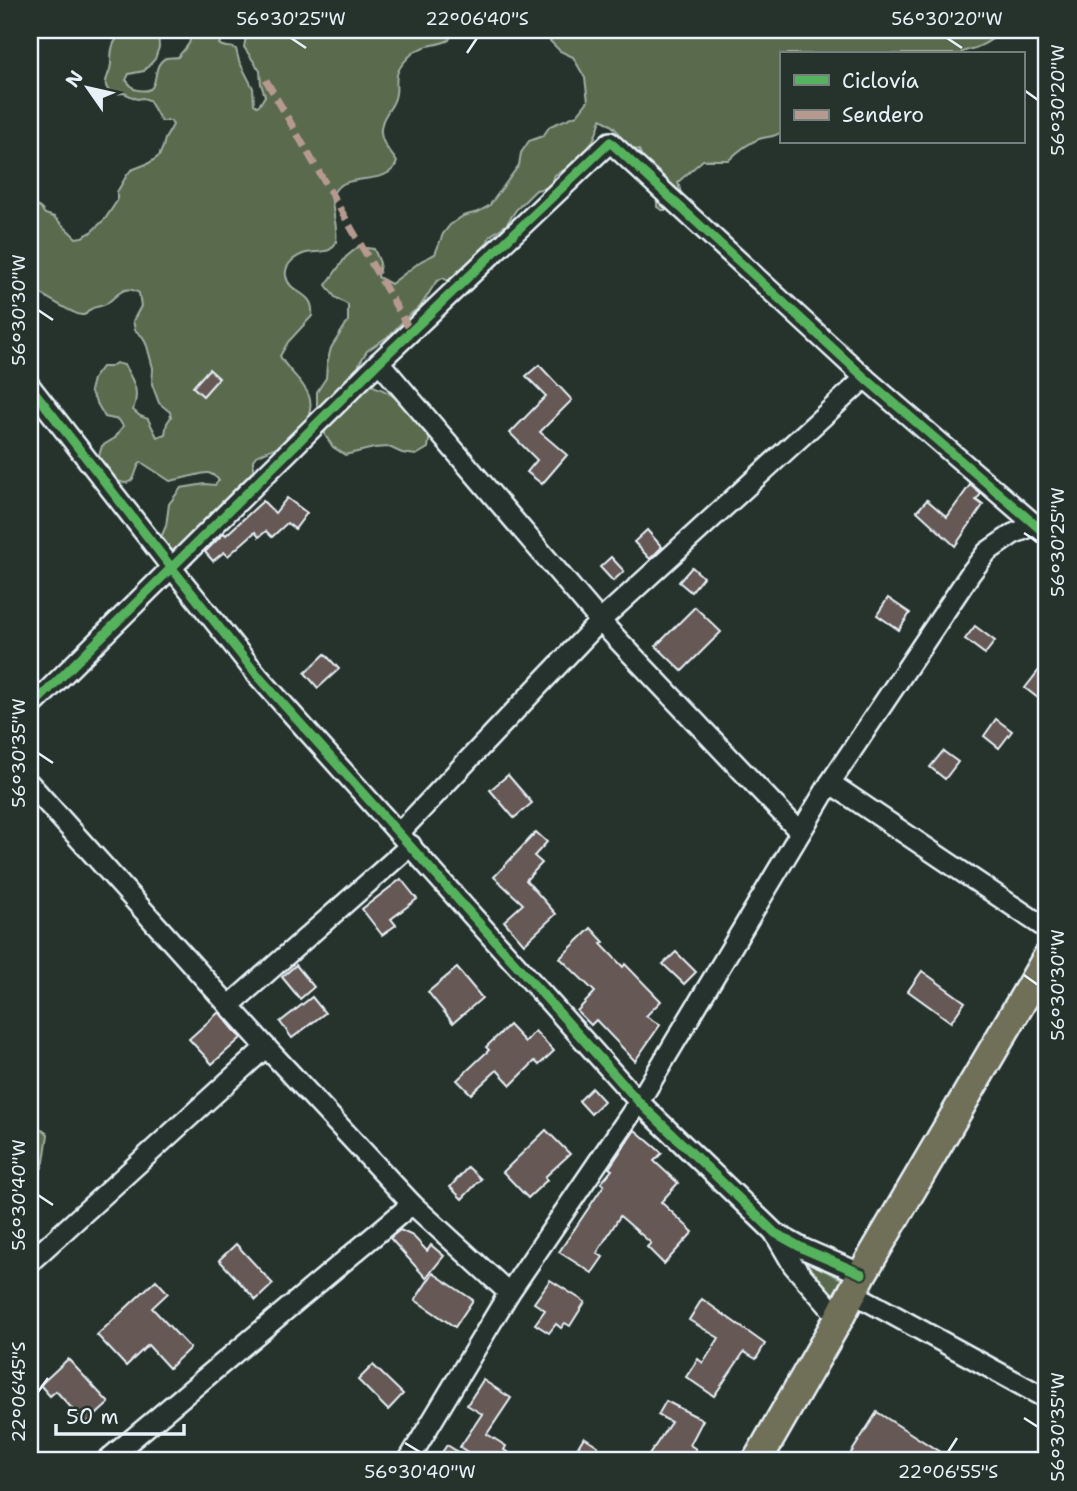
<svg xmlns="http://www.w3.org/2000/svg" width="1077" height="1491" font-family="'Shantell Sans',sans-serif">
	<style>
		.green { fill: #5a6b4e; stroke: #a1aea3; stroke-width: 2 }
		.building { fill: #655955; stroke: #e8f1f8; stroke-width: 2 }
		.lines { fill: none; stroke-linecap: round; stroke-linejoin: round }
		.minor-casing { stroke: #e8f1f8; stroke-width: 24 }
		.highway-casing { stroke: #e8f1f8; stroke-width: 33 }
		.minor { stroke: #26332d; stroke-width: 19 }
		.highway { stroke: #706f59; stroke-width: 28 }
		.quiet { stroke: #b69a8f; stroke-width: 7; stroke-dasharray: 14 7; stroke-linecap: butt }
		.cycleway-casing { stroke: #26332d; stroke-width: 13 }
		.cycleway { stroke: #56b35d; stroke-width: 9 }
		.ticks { fill: none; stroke: #e8f1f8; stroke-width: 2.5 }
		.neatline { fill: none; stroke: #e8f1f8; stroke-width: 2.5 }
		.ticks-label { font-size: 18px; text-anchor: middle; fill: #e8f1f8 }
	</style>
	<rect width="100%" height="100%" fill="#26332d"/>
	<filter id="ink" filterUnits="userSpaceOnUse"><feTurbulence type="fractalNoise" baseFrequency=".0143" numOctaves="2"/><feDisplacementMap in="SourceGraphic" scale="14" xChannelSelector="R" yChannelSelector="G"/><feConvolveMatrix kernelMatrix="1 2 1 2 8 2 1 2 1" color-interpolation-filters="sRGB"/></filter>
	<g filter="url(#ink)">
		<g class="green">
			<path d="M140,30H158L159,47L155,59L144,71L129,74L126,80L134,89C166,98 147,67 166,58C170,57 174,58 178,57C186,46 194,44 188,30H229L219,44C224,49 230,45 236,49L239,61L253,88L254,104L257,106L260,104L265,96L261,84L260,71L244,47L246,37L244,30H454L449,40C438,46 423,44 413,53C407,58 398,68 397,75C395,85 399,92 393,103C388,113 380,120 381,133C382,145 391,152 397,162C388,189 339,169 332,197C331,199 333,207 333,208C334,219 338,231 336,242C334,246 333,248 329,250C322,253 313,251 306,253C296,256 284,264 286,276C290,296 315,290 312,316L288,342L280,356C286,368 297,376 304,387C322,411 299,431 283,448H274L256,456L253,460V471L249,487L174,554L167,550L162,544V535L166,526L169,504L181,488L205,484L215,485L219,480C216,477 213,474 208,473C204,472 178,480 170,481L141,462C136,467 137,471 134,477C124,494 105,470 97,462L102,446L115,438L123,426L119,420L105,417L90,391L93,379L102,367H110L116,363L124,365C134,382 140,391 133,410L140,416L148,419L157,437L165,434L167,423L171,417L170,412L159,403L152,384L153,368L147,346L143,337L135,330L134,325L133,321L141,306L139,293C123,283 118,296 106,304C101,307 95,306 91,309C85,312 89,315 82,315C76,316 37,292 30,286V206C36,204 42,208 45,214L54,217L76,238L82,237L90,233L105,219L117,201V192L127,175L131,170L149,163L159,156L163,147L165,139L173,125L171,121H161L149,100L143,98L137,99L124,93L112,94C99,83 110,77 111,64C111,54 111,45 118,37C122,33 128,35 134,35Z"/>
			<path d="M546,30H1047V44C1035,43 1026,32 1016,31C1002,29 992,41 980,46C973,50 966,49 960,54H781V132C774,138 767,136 759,139C746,144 738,151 729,160H703L678,182L683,201L672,210H662L657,207C658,187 647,168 639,150C620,148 625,143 617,131C613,126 607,122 601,119C594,147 581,162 555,175L551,187L536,190L516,210L506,225L490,236L483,253L450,282L443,278L436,282L420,307L409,315L390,335L367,351L359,364V379C368,384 376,387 385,391C403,401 417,419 430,434L428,448L416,455L402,453L389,447L374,448L345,455L333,447L325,435V420L317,407V392L326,378L327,364L331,348L348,321V305L335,297L326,285L346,257L358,247L374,249L380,263L378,277L391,284L421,261L435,254L443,234L450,225L463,216L478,212L489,206L519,165L521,153L529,141L543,136L550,126L577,115L588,101L585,78L573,57L560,51L550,41Z"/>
			<path d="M30,1122L48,1134L44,1162L33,1189L30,1207Z"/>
			<path d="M804,1260L840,1278L841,1281L832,1296L804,1263Z"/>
		</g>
		<g class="building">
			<path d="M539,365L572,400L540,432L567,455L542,484L527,472L537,460L510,433L546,396L526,376Z"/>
			<path d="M209,369L219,378L203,396L193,387Z"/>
			<path d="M970,485L981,494L976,500L983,505L955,546L917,511L927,500L947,517Z"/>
			<path d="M287,498L307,513L295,529L287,523L272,537L266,531L259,537L255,532L228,556L224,552L213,561L205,552L224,533L226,535L263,501L275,513Z"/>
			<path d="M647,530L662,547L650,559L634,542Z"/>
			<path d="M611,557L624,571L613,581L600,567Z"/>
			<path d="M692,567L703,577L691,592L679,582Z"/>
			<path d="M888,598L910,613L899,630L877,615Z"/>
			<path d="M695,607L721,632L682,671L656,646Z"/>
			<path d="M975,626L995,641L985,654L965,639Z"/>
			<path d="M325,654L339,669L318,688L305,673Z"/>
			<path d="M1047,660V705L1025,688Z"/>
			<path d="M996,719L1012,731L999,748L984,736Z"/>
			<path d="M943,751L958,762L945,779L930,767Z"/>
			<path d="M508,775L532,803L514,818L490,790Z"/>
			<path d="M536,832L547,842L534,856L542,863L526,880L556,914L524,944L504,921L523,904L494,877Z"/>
			<path d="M401,879L417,899L391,919L396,925L382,935L362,909Z"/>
			<path d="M591,928L604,942L601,944L623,967L625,964L661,1001L646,1016L660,1025L635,1061L596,1020L591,1025L577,1011L595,992L560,958Z"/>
			<path d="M676,952L696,972L684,984L663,964Z"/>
			<path d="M296,965L314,987L300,999L282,977Z"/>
			<path d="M457,968L482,998L453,1023L428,992Z"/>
			<path d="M922,971L965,1002L951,1022L908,991Z"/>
			<path d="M312,997L325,1013L292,1038L280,1022Z"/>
			<path d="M219,1012L241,1038L212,1064L189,1039Z"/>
			<path d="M509,1025L525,1042L535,1031L554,1051L539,1065L535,1061L511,1085L497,1070L471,1094L457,1080L489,1050L486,1047Z"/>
			<path d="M592,1088L604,1101L591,1114L579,1101Z"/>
			<path d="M546,1130L570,1154L545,1177L547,1180L528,1198L503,1172Z"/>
			<path d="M635,1130L662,1153L654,1161L678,1183L661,1202L693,1232L664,1264L647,1247L651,1243L620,1216L597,1253L603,1257L592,1273L559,1252L604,1185L601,1183L612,1170L609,1168Z"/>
			<path d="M468,1167L481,1179L462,1199L450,1187Z"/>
			<path d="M400,1230L413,1236L427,1251L431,1245L444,1256L426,1278L390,1238Z"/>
			<path d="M236,1244L273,1284L256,1300L219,1260Z"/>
			<path d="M433,1273L473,1300L455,1327L415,1300Z"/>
			<path d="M156,1280L168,1293L152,1308L190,1348L169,1368L148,1345L126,1366L97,1335Z"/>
			<path d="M550,1280L585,1302L570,1326L565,1323L561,1328L556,1324L549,1333L535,1324L545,1310L534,1303Z"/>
			<path d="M702,1299L765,1344L756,1359L744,1352L714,1396L686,1377L698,1359L703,1363L719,1338L689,1320Z"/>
			<path d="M68,1359L109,1403L86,1424L56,1391L50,1396L40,1385Z"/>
			<path d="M373,1365L403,1394L388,1410L358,1380Z"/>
			<path d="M483,1380L511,1398L487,1434L506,1446L504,1450L522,1461H481L460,1447L482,1414L467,1405Z"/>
			<path d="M666,1401L703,1420L690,1445L696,1449L688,1461H645L671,1422L658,1415Z"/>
			<path d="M877,1412L954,1461H846Z"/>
			<path d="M584,1437L598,1446L589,1461H583L573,1455Z"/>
			<path d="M447,1445L473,1461H436Z"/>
		</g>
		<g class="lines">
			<g class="minor-casing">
				<g id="minor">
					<path d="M379,362L600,621L800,832"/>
					<path d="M30,386L171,567L258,676L639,1102L775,1233L804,1249L862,1274"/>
					<path d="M30,708L379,362L610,142L865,378L1047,535"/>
					<path d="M830,783L1047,929"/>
					<path d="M30,784L266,1047L412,1204L509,1293"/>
					<path d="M399,833L600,621L865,378"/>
					<path d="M229,1006L411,845"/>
					<path d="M775,1234L793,1265L839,1318"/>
					<path d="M30,1262L266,1047"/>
					<path d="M853,1293L1047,1399"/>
					<path d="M106,1461L412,1204"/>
					<path d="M408,1461L509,1293L639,1102L830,783L970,574L987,552L1013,534L1035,525"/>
				</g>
			</g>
			<g class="highway-casing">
				<path id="highway" d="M757,1461L839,1318L862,1274L1047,958"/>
			</g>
			<use href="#minor" class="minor"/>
			<use href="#highway" class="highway"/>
			<path class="quiet" d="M266,80L411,332"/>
			<g class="cycleway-casing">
				<g id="cycleway">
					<path d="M30,386L171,567L258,676L639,1102L775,1233L804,1249L862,1274"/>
					<path d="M30,708L379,362L610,142L865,378L1047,535"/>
				</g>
			</g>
			<use href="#cycleway" class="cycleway"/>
		</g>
	</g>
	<path class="ticks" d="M291,38L306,48M947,38L962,48M467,53L477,38M1024,90L1038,100M38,310L53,320M1024,533L1038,542M38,753L53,763M1024,975L1038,985M38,1195L53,1205M38,1392L48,1378M1024,1418L1038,1427M405,1443L420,1452M948,1452L957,1438"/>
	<rect width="1077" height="1491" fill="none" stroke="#26332d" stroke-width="77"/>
	<rect x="780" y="52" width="245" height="91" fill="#26332d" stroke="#747f7e" stroke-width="2"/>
	<rect x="794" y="75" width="35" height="10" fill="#56b35d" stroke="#747f7e" stroke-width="2"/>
	<text x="842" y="88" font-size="21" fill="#e8f1f8">Ciclovía</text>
	<rect x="794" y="110" width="35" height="10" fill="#b69a8f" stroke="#747f7e" stroke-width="2"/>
	<text x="842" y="122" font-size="21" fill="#e8f1f8">Sendero</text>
	<g transform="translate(88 88) rotate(304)" stroke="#26332d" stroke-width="5" paint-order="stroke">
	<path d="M0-5L12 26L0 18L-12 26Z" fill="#e8f1f8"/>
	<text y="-10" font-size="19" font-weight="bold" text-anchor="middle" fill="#e8f1f8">N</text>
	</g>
	<path d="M56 1424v10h128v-10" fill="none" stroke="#e8f1f8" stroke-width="3.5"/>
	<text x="66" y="1424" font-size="21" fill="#e8f1f8" stroke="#26332d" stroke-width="5" paint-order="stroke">50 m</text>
	<rect x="38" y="38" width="1000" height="1414" class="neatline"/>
	<g class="ticks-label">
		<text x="291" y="25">56°30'25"W</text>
		<text x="477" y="25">22°06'40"S</text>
		<text x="947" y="25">56°30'20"W</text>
		<text transform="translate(1058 100) rotate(-90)" y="6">56°30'20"W</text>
		<text transform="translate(19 310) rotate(-90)" y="6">56°30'30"W</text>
		<text transform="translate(1058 542) rotate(-90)" y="6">56°30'25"W</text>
		<text transform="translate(19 753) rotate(-90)" y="6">56°30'35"W</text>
		<text transform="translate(1058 985) rotate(-90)" y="6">56°30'30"W</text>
		<text transform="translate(19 1195) rotate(-90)" y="6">56°30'40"W</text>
		<text transform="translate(19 1392) rotate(-90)" y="6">22°06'45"S</text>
		<text transform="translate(1058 1427) rotate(-90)" y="6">56°30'35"W</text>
		<text x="420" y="1478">56°30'40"W</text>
		<text x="948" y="1478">22°06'55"S</text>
	</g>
</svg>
